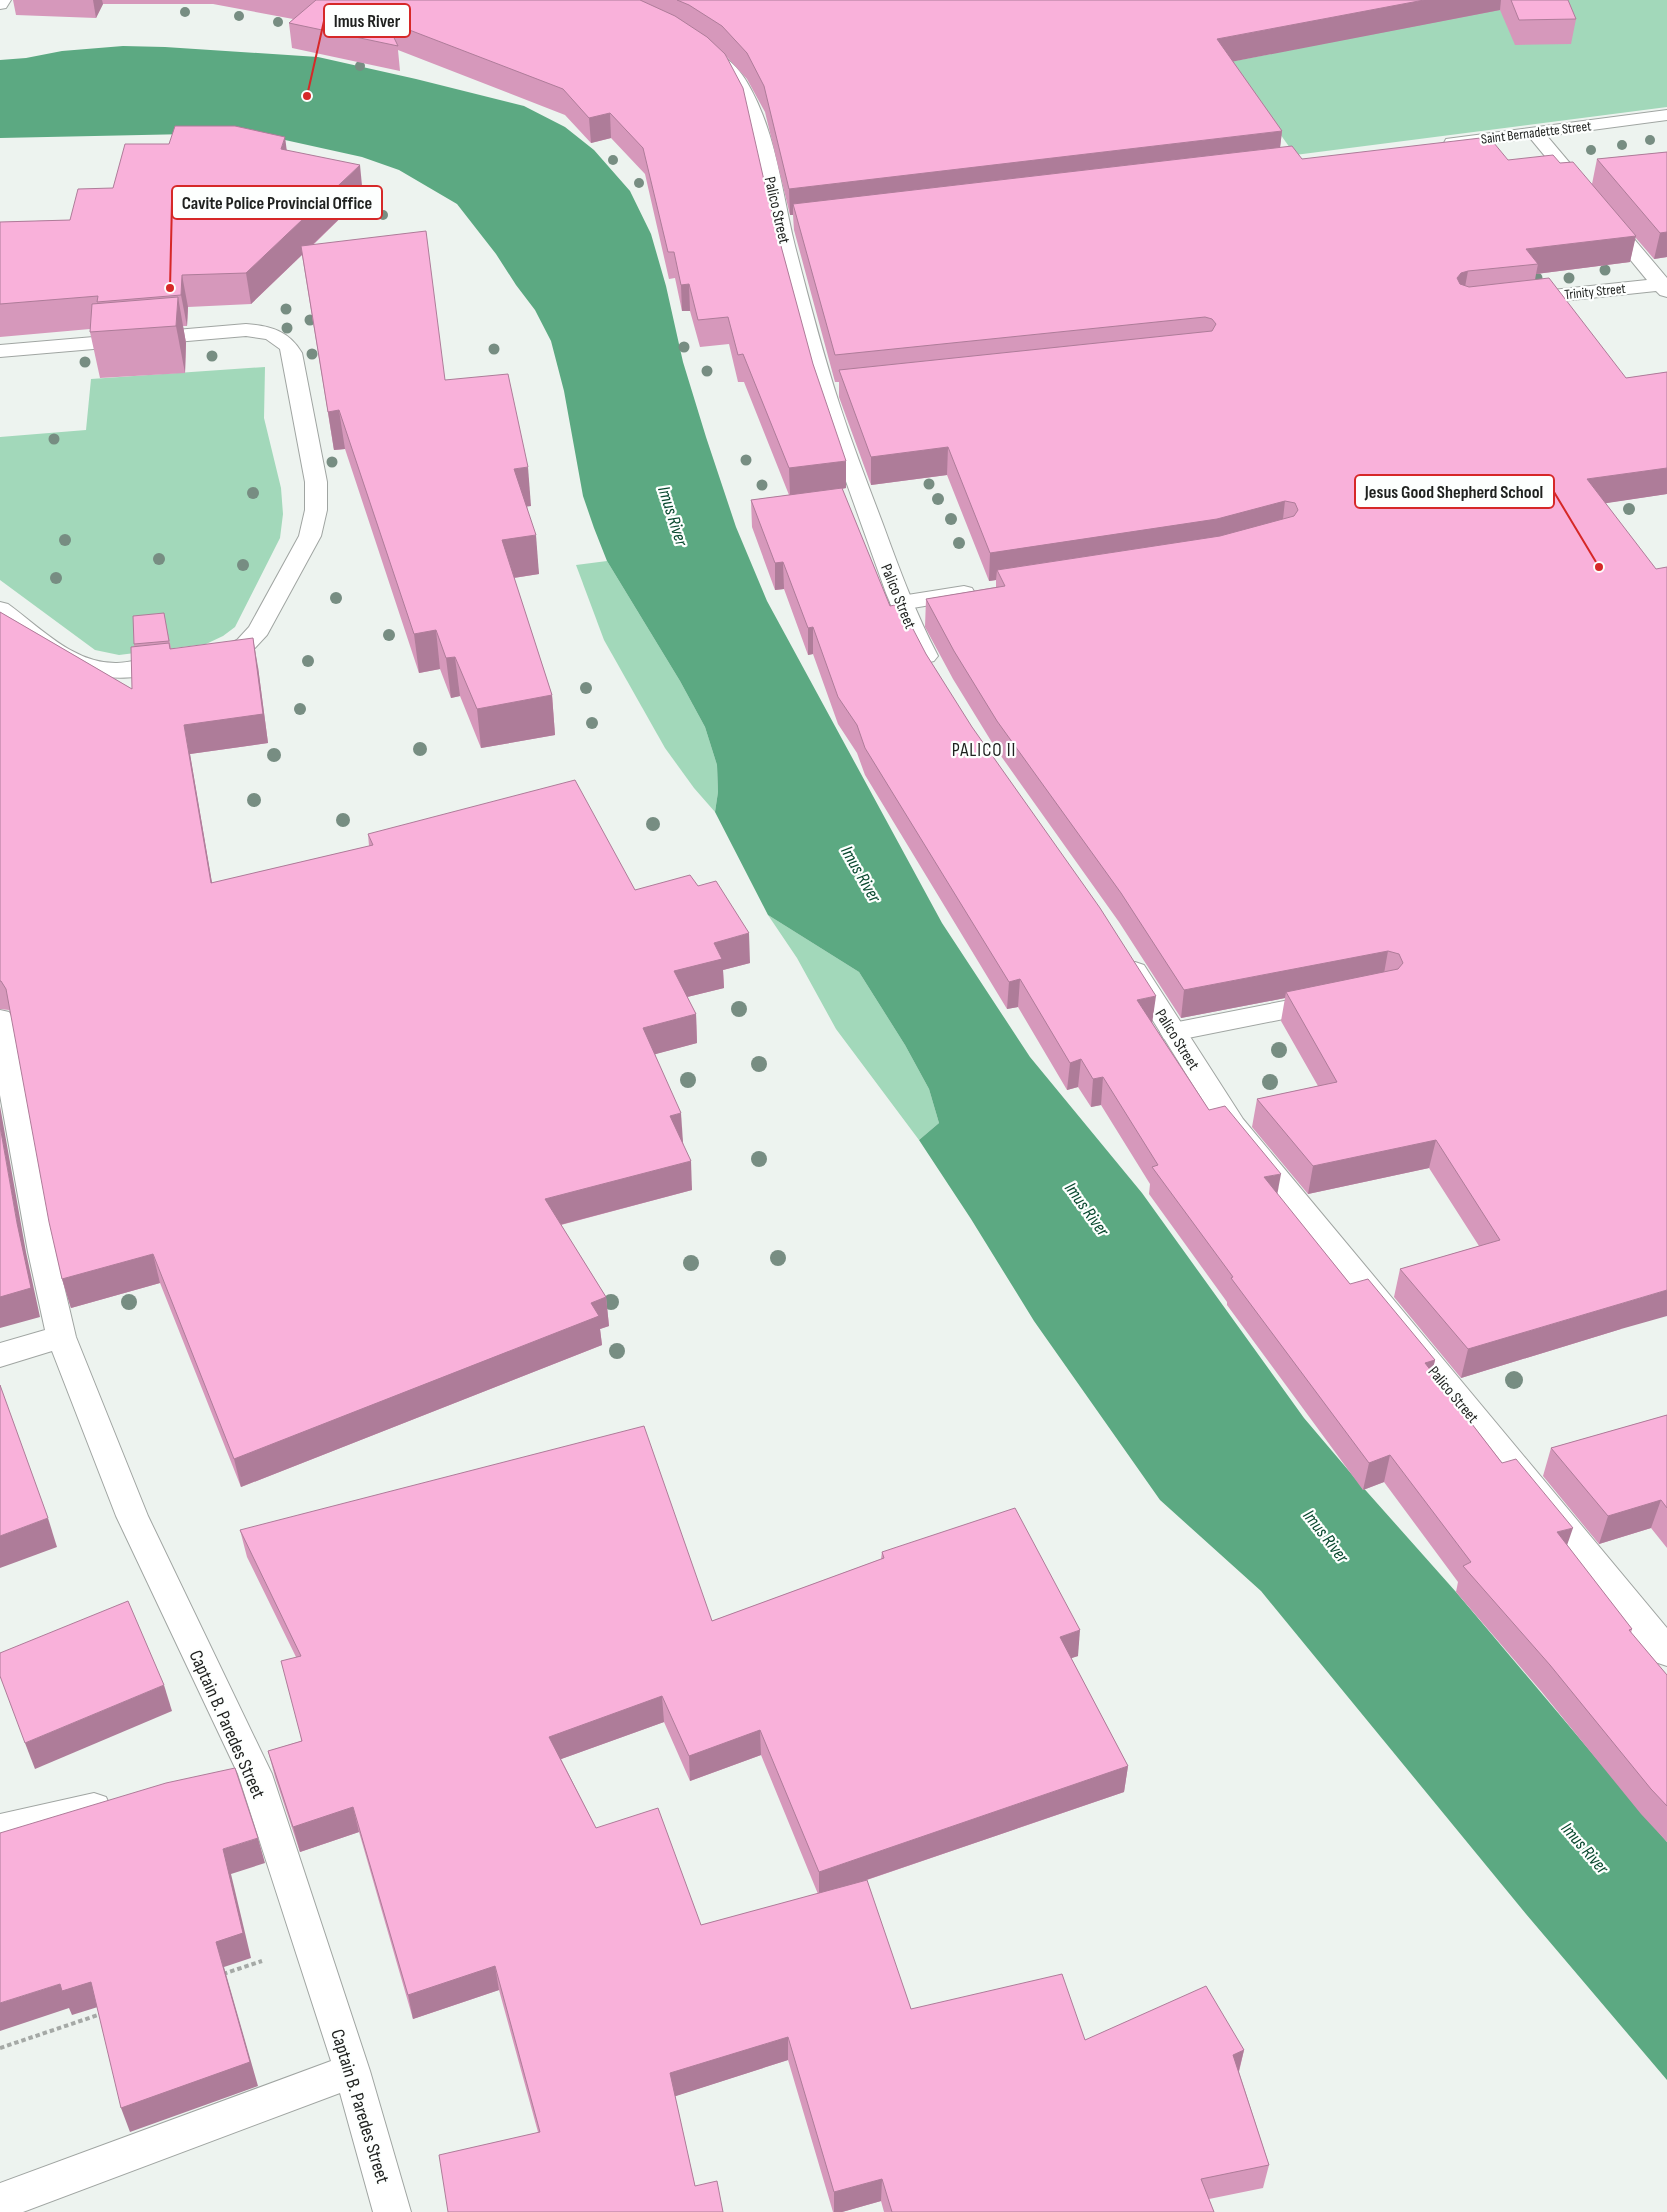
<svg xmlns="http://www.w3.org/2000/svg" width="1667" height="2212" font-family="'Sofia Sans Condensed',sans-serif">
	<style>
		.green { fill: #a2d8ba }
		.water { fill: #5ca982 }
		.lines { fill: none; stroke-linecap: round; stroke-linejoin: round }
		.service-casing { stroke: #a0a5a2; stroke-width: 2 }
		.minor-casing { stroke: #a0a5a2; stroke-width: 2 }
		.tertiary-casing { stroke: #a0a5a2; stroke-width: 2 }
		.secondary-casing { stroke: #a0a5a2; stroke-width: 2 }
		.path { stroke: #a5a9a6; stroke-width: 4; stroke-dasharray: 4.5 3; stroke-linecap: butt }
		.service { fill: #fff; fill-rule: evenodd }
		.minor { fill: #fff; fill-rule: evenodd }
		.tertiary { fill: #fff; fill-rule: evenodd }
		.secondary { fill: #fff; fill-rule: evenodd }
		.tree { fill: #778d82 }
		.wall { fill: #d698bb; fill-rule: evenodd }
		.shaded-wall { fill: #ae7c99 }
		.building { fill: #f9b1da; stroke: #ae7c99 }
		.labels { text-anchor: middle; stroke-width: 4.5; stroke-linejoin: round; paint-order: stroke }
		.far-street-label { font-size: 14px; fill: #1f211f; stroke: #fdfffe }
		.street-label { font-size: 16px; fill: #1f211f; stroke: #fdfffe }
		.water-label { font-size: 18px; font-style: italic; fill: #09492f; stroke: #fdfffe }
		.quarter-label { font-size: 19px; letter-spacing: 1px; fill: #1f211f; stroke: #fdfffe }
		.near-street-label { font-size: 19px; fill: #1f211f; stroke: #fdfffe }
		.leader { fill: none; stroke: #d62828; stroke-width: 2 }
		.callout-dot { fill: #d62828; stroke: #fdfffe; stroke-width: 2 }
		.callout { fill: #fdfffe; stroke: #d62828; stroke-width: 2 }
		.callout-label { font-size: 18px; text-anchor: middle; font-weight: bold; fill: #1f211f }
	</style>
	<rect width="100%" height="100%" fill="#edf3ef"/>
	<g class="green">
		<path d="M1548,0H1667V107L1295,155L1229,62Z"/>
		<path d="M265,367L264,418L281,488L283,514L280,538L235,627L223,636L206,644L119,655L95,650L0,580V437L86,430L91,379Z"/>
		<path d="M607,561L680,681L705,727L717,765L718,792L715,812L694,788L665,748L604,640L576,565Z"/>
		<path d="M768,915L859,972L905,1045L929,1089L939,1123L919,1140L836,1029L797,958Z"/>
	</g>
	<path class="water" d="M123,46L165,47L318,57L416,79L524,106L565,127L594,150L630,191L651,234L666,286L683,362L706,437L736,527L767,601L942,923L1030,1057L1142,1193L1304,1418L1360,1484L1456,1592L1667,1842V2080L1526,1914L1261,1591L1160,1500L1034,1321L971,1219L919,1140L939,1123L929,1089L905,1045L859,972L768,915L715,812L718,792L717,765L705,727L680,681L607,561L594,528L583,496L564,391L551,341L535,310L516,285L496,254L457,204L399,170L362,157L285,140L189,134L0,138V60L26,58L62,51Z"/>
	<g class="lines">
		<g class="service-casing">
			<g id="service">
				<path d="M246,324C271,326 289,331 302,353L327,482V510L321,536L267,635L253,650L228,661L220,663L212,661L208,656L212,651L237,640L249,627L299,536L305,510V482L280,349L266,339L246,336L0,357V345Z"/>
				<path d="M0,602L8,604C41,628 74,664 117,663C137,662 159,654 178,659L182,664L178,669C92,691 66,670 0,620Z"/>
			</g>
		</g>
		<g class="minor-casing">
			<g id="minor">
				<path d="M1667,110V120L1547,136L1667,278V297L1660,295L1656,291L1524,305L1517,303L1514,299L1517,295L1524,293L1647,280L1530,138L1453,149L1446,147L1444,143L1446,139Z"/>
				<path d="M964,586L972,588L975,593L972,598L901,610L893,608L890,603L893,598L901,596Z"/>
				<path d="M1320,994L1329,996L1333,1003L1329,1010L1173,1041L1164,1039L1160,1032L1164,1025L1173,1023Z"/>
				<path d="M0,1010L9,1012L13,1019L56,1252L76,1337L148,1516L272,1774L370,2071L411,2212H373L340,2093L23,2212H0V2183L331,2061L238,1774L116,1516L52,1351L0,1367V1343L45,1330L28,1252L0,1095Z"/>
				<path d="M94,1793L106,1797L111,1808L106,1819L0,1844V1814Z"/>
			</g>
		</g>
		<g class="tertiary-casing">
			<g id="tertiary">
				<path d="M719,56C744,62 763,113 770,136C781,172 786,210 795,246C809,300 823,354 840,406C853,447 869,487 884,527C900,571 916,614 938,656L934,661L926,663L918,661L906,640L886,593L819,406L786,286L770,224L757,159L745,115L727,80L710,61L713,57Z"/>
				<path d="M1135,962L1144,965L1243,1119L1667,1628V1666L1655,1662L1223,1133L1122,971L1126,965Z"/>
			</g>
		</g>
		<g class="secondary-casing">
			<path id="secondary" d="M0,0H11L6,8L0,9Z"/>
		</g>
		<g class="path">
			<path d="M223,1974L262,1961"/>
			<path d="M0,2048L101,2014"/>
		</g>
		<use href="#service" class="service"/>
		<use href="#minor" class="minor"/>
		<use href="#tertiary" class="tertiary"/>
		<use href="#secondary" class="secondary"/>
	</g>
	<g class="tree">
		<circle cx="185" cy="12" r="5"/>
		<circle cx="239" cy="16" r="5"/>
		<circle cx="278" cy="22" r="5"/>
		<circle cx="360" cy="66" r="5"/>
		<circle cx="1650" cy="140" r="5"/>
		<circle cx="1622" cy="145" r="5"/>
		<circle cx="1591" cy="150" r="5"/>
		<circle cx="613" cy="160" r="5"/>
		<circle cx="639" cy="183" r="5"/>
		<circle cx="383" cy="215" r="5"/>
		<circle cx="1605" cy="270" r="5.5"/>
		<circle cx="1537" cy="278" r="5.5"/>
		<circle cx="1569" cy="278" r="5.5"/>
		<circle cx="286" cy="309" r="5.5"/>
		<circle cx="310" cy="320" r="5.5"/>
		<circle cx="287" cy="328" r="5.5"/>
		<circle cx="684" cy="347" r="5.5"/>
		<circle cx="494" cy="349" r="5.5"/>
		<circle cx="312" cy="354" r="5.5"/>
		<circle cx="212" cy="356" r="5.5"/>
		<circle cx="85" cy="362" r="5.5"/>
		<circle cx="707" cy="371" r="5.5"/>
		<circle cx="54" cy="439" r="5.5"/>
		<circle cx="746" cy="460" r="5.5"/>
		<circle cx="332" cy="462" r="5.5"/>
		<circle cx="929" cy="484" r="5.5"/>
		<circle cx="762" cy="485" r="5.5"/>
		<circle cx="253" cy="493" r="6"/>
		<circle cx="938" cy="499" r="6"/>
		<circle cx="1629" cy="509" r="6"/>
		<circle cx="951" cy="519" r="6"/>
		<circle cx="65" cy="540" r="6"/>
		<circle cx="959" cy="543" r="6"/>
		<circle cx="159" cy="559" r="6"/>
		<circle cx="243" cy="565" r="6"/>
		<circle cx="56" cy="578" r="6"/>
		<circle cx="336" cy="598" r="6"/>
		<circle cx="389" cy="635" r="6"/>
		<circle cx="308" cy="661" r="6"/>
		<circle cx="586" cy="688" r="6"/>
		<circle cx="300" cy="709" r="6"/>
		<circle cx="592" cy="723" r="6"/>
		<circle cx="420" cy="749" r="7"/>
		<circle cx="274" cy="755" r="7"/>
		<circle cx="254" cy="800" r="7"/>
		<circle cx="343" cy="820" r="7"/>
		<circle cx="653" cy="824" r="7"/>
		<circle cx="739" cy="1009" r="8"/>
		<circle cx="1279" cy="1050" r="8"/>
		<circle cx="759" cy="1064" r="8"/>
		<circle cx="688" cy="1080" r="8"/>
		<circle cx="1270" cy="1082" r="8"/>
		<circle cx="759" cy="1159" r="8"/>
		<circle cx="778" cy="1258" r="8"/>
		<circle cx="691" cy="1263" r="8"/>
		<circle cx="129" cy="1302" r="8"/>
		<circle cx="611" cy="1302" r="8"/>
		<circle cx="617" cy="1351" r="8"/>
		<circle cx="1514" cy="1380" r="9"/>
	</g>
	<g class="wall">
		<path d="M13,0H1568L1576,19L1571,44L1515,45L1500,10L1233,61L1282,131L1280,147L1302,159L1508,160L1560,163L1592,184L1597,159L1667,152V257L1654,259L1635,237L1630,262L1536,274L1535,280L1626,378L1667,372V494L1605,503L1621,1329L1461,1378L1394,1297L1400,1269L1479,1246L1429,1168L1308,1194L1252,1127L1257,1099L1318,1086L1281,1021L1285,998L1181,1018L1119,922L996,749L953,679L925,627L926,599L996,587V580L989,581L947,475L871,485L839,397V382H835L794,230L793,215H790L765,112L747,79L725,55L768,198L846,488L842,489L890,606L926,654L1153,1024L1209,1110L1350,1284L1435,1360L1432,1373L1632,1629L1631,1633L1667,1675V1842L1641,1814L1541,1691L1456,1592L1458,1582L1384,1482L1363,1490L1227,1305V1302L1149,1194L1150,1184L1101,1105L1091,1107L1078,1087L1067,1090L1018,1007L1007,1009L865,775L857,753L838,724L813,654L808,655L784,589L775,590L752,527L751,500L789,495L744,382H738L729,344L700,347L690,311H682L675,278L669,279L645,174L611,138L591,143L565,115L398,50L400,71L292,48L289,23L293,19L213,4H103L96,18L16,15Z"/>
		<path d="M287,150L363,196L313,245L445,380L531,506H527L539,574L514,578L552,695L555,735L481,748L460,696L451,698L440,669L419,673L345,449L334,450L302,255L251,304L188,307L187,326H183L186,343L185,373L100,378L90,332V329L0,337V222L70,220L113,188Z"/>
		<path d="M0,612L132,689L134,644L164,613L171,648L258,667L268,743L190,754L212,883L369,846L368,834L635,890L698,886L750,963L723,970L724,988L687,997L696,1014L697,1043L655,1054L683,1142L692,1190L561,1225L606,1297L609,1326L600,1329L602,1345L241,1487L160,1283L71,1308L62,1279L11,1012L9,1010L0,1009Z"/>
		<path d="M1667,1415V1548L1651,1528L1599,1544L1543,1476L1551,1448Z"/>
		<path d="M240,1530L712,1621L881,1559L882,1552L1078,1656L1071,1658L1128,1766L1124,1792L864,1881L911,2009L1085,2040L1244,2050L1239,2072L1269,2165L1263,2188L1209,2199L1214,2212H884L881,2201L842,2212H833L788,2060L675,2096L695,2186L723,2212L538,2132L499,1990L413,2019L359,1832L300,1852L275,1777L268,1751L301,1741L296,1657L247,1557ZM664,1722L690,1781L761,1755L818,1894L701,1925L596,1828L561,1759Z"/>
	</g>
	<g class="shaded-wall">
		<path d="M93,0H102L103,4L96,18Z"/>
		<path d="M1424,0H1501L1500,10L1215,65L1217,39Z"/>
		<path d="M610,113L611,138L591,143L589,118Z"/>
		<path d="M1282,131L1279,157L793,204V215H790L789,189Z"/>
		<path d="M285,137L289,167L281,149Z"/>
		<path d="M360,165L363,196L251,304L246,273Z"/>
		<path d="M1667,232V257L1654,259L1660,233Z"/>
		<path d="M1636,236L1630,262L1536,274L1538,264L1526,249Z"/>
		<path d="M1468,271L1463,298L1457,278L1461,273Z"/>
		<path d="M182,275L188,307L187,326L181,295Z"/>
		<path d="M689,284L690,311H682L681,285Z"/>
		<path d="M178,297L186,343L185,373L176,326Z"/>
		<path d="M339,410L345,449L334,450L328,412Z"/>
		<path d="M948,447L947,475L871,485V457Z"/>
		<path d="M846,461V488L790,496L789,468Z"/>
		<path d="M528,467L531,506L518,508L514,469Z"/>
		<path d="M1667,468V494L1581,507L1587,479Z"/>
		<path d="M1285,501L1282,528L997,570L996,580L989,581L990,553Z"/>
		<path d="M536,535L539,574L506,579L502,540Z"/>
		<path d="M783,562L784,589L775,590V563Z"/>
		<path d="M813,627V654L808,655V628Z"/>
		<path d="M436,630L440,669L419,673L414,634Z"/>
		<path d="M253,638L258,667L268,743L190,754L217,912L211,883L184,725Z"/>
		<path d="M455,657L460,696L451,698L446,658Z"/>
		<path d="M552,695L555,735L481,748L477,709Z"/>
		<path d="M749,933L750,963L723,970L724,988L675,1000L674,971L714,943Z"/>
		<path d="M1388,951L1383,979L1286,992L1285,998L1181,1018L1184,990Z"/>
		<path d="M1020,979L1018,1007L1007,1009L1009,982Z"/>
		<path d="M1156,996L1152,1024L1137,1000Z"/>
		<path d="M696,1014L697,1043L645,1057L643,1028Z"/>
		<path d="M1081,1059L1078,1087L1067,1090L1070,1063Z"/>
		<path d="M1103,1077L1101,1105L1091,1107L1093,1079Z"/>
		<path d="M0,1106L26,1252L40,1317L0,1328V1297L17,1223L0,1126Z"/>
		<path d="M681,1113L683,1142L672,1145L670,1116Z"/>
		<path d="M1436,1140L1429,1168L1308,1194L1313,1166Z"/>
		<path d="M691,1161L692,1190L548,1228L545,1199Z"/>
		<path d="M1281,1174L1276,1201L1264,1177Z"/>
		<path d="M153,1254L160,1283L71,1308L62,1279Z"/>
		<path d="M1667,1290V1316L1621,1329L1461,1378L1468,1349Z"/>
		<path d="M606,1297L609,1326L600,1329L602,1345L241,1487L234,1459L591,1303Z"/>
		<path d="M1435,1360L1428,1387L1425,1363Z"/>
		<path d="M1390,1455L1384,1482L1363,1490L1369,1463Z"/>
		<path d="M1661,1500L1651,1528L1599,1544L1608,1516Z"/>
		<path d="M48,1518L57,1547L0,1568V1536Z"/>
		<path d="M1573,1528L1564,1554L1557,1532Z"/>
		<path d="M1080,1630L1078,1656L1057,1663L1060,1637Z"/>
		<path d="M164,1685L172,1711L35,1769L25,1743Z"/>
		<path d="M662,1696L664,1722L553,1762L549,1737Z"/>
		<path d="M760,1730L761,1755L690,1781L689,1756Z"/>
		<path d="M1128,1766L1124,1792L819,1896V1872Z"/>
		<path d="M353,1807L359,1832L300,1852L293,1827Z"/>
		<path d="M258,1838L265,1863L231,1874L251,1958L224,1967L258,2086L130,2132L121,2108L223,1849Z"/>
		<path d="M495,1966L499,1990L413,2019L408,1995Z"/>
		<path d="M91,1982L101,2006L72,2015L69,2008L0,2031V2003L60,1984Z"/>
		<path d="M788,2037V2060L673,2097L670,2073Z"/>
		<path d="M1244,2050L1238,2074L1233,2055Z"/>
		<path d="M882,2179L881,2201L842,2212H834V2192Z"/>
	</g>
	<g class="building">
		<path d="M316,0H640L675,16L707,37L725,54L743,88L768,198L813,364L846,461L789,468L743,354L738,355L728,317L698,320L689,284L681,285L674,252H668L643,148L610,113L589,118L563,89L386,21L398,46L289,23Z"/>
		<path d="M677,0H1424L1217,39L1282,131L789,189L764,86L747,53L722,26L689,5Z"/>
		<path d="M1511,0H1568L1576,19L1519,20Z"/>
		<path d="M175,126H235L285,137L281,149L360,165L246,273L182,275L181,295L97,302L98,296L0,304V222L70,220L78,189L113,188L125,144H169Z"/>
		<path d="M1489,137L1508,160L1553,155L1560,163L1573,162L1636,236L1526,249L1538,264L1468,271L1461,273L1457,278L1460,284L1469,287L1549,278L1626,378L1667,372V468L1587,479L1656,569L1667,567V1290L1468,1349L1400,1269L1500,1240L1436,1140L1313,1166L1257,1099L1337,1082L1286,992L1398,969L1403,963L1399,954L1388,951L1184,990L1121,893L997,721L954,651L926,599L1005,586L997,570L1220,536L1294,516L1298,510L1295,503L1285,501L1217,519L990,553L948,447L871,457L839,370L1212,331L1216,324L1212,319L1205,317L835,355L793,204L1292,146L1302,159Z"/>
		<path d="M1667,152V232L1660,233L1597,159Z"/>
		<path d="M426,231L445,380L508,374L528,467L514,469L536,535L502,540L552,695L477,709L455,657L446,658L436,630L414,634L339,410L328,412L301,246Z"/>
		<path d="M178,297L176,326L90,332L92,304Z"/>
		<path d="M842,488L890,606L900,604L926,654L972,727L1100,908L1156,996L1137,1000L1209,1110L1225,1106L1281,1174L1264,1177L1350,1284L1368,1279L1435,1360L1425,1363L1502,1463L1516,1459L1573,1528L1557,1532L1632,1629L1629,1630L1667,1675V1806L1651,1789L1550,1665L1463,1566L1471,1562L1390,1455L1369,1463L1231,1278L1233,1277L1152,1167L1158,1165L1103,1077L1093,1079L1081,1059L1070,1063L1020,979L1009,982L865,748L857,725L838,697L813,627L808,628L783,562L775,563L751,500Z"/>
		<path d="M0,612L132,689L131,647L169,643L170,649L253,638L263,714L184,725L211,883L373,845L368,834L575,780L635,890L690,875L698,886L716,881L749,933L714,943L722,959L674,971L696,1014L643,1028L681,1113L670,1116L691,1161L545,1199L606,1297L591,1303L599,1316L234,1459L153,1254L62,1279L49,1222L6,989L1,981H0Z"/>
		<path d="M164,613L169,641L134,644L133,616Z"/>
		<path d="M0,1126L17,1223L31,1288L0,1297Z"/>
		<path d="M0,1385L48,1518L0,1536Z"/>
		<path d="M1667,1415V1508L1661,1500L1608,1516L1551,1448Z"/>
		<path d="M644,1426L712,1621L884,1558L882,1552L1015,1508L1080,1630L1060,1637L1128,1766L819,1872L760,1730L689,1756L662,1696L549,1737L596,1828L658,1808L701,1925L867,1880L911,2009L1062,1974L1085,2040L1206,1986L1244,2050L1233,2055L1269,2165L1201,2179L1214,2212H892L882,2179L834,2192L788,2037L670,2073L695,2186L717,2181L723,2212H448L439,2155L540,2132L495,1966L408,1995L353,1807L293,1827L268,1751L302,1741L281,1661L301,1656L240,1530Z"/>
		<path d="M128,1601L164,1685L25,1743L0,1676V1653Z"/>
		<path d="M235,1768L258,1838L223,1849L243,1933L216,1942L250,2062L121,2108L91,1982L62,1991L60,1984L0,2003V1833L166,1783Z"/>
	</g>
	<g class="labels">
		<g class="far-street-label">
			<text transform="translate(1536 132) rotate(-7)" y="5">Saint Bernadette Street</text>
			<text transform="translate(1595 291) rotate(-6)" y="5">Trinity Street</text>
		</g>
		<g class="street-label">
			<text transform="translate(778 210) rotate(77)" y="6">Palico Street</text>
			<text transform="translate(899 596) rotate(68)" y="6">Palico Street</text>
			<text transform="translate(1178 1039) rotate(58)" y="6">Palico Street</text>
			<text transform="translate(1454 1394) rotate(50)" y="6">Palico Street</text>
		</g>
		<g class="water-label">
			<text transform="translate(673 516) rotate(72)" y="6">Imus River</text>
			<text transform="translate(861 874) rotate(60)" y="6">Imus River</text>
			<text transform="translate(1087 1209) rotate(54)" y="6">Imus River</text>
			<text transform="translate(1326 1536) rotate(52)" y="6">Imus River</text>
			<text transform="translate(1585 1848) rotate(49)" y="6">Imus River</text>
		</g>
		<g class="quarter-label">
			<text x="984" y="756">PALICO II</text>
		</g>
		<g class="near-street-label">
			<text transform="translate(228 1724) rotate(66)" y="7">Captain B. Paredes Street</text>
			<text transform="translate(361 2106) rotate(73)" y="7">Captain B. Paredes Street</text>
		</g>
	</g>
	<path class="leader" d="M307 96L324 21M170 288L172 202M1599 567L1554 492"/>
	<g class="callout-dot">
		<circle cx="307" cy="96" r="5"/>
		<circle cx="170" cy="288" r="5"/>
		<circle cx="1599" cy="567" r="5"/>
	</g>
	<g class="callout">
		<rect x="324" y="4" width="86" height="33" rx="5"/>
		<rect x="172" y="186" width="210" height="33" rx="5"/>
		<rect x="1355" y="475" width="199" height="33" rx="5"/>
	</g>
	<g class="callout-label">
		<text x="367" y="27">Imus River</text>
		<text x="277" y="209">Cavite Police Provincial Office</text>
		<text x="1454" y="498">Jesus Good Shepherd School</text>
	</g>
</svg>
